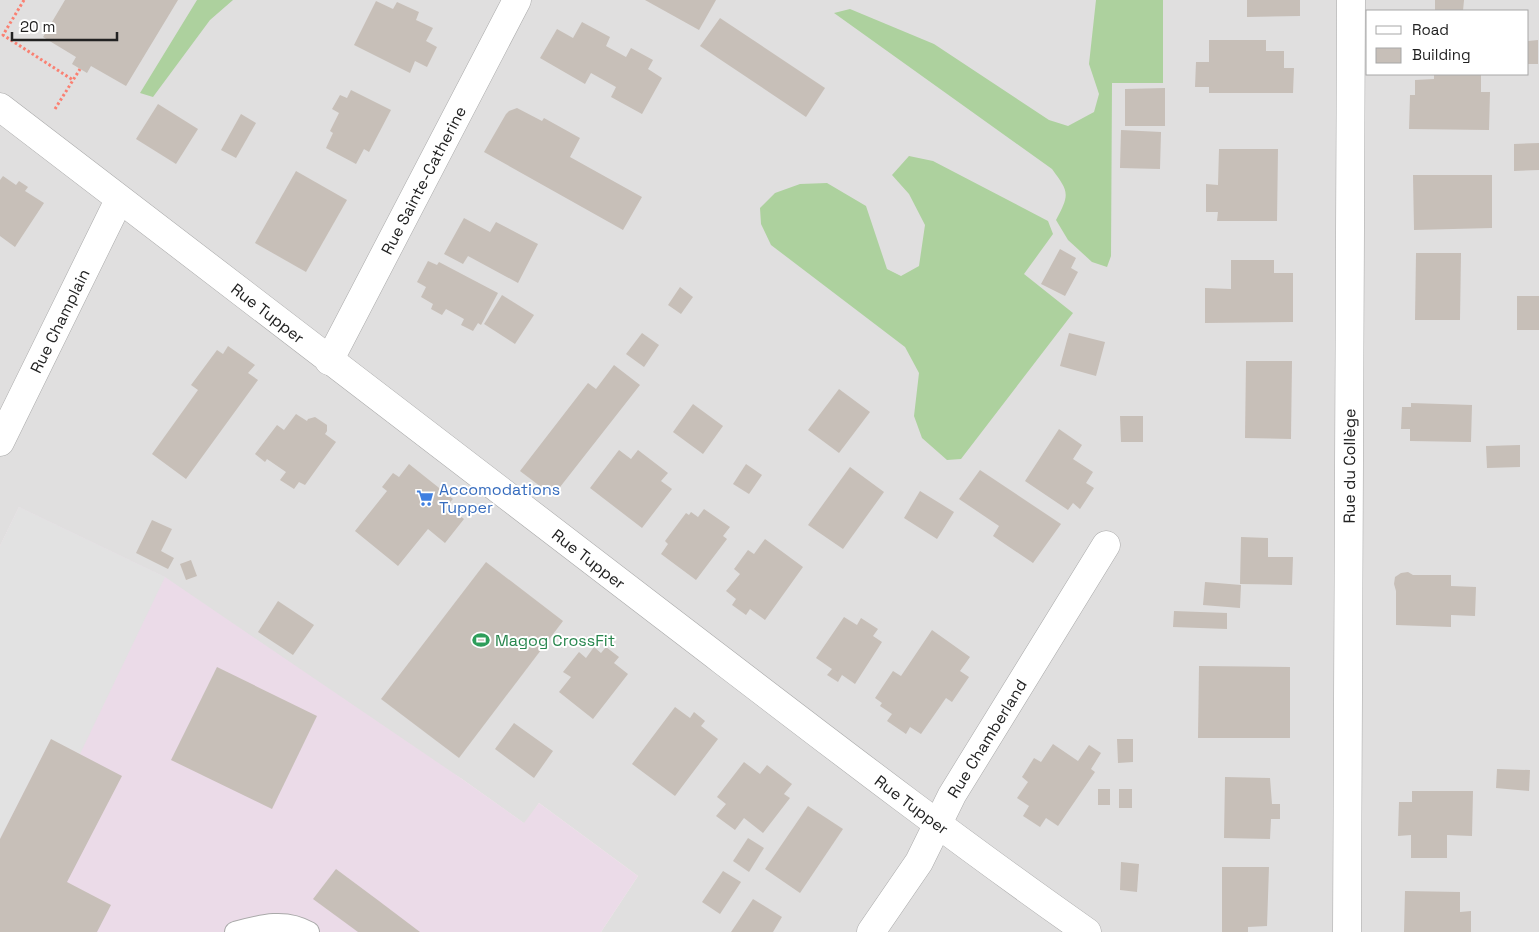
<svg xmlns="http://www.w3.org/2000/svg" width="1539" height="932" font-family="'Space Grotesk',sans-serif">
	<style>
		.residential { fill: #e0dfdf; fill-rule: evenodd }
		.industrial { fill: #ebdbe8 }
		.forest { fill: #add19e }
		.parking { fill: #e2e2e2 }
		.building { fill: #c7bfb8 }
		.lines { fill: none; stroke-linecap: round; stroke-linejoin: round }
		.service-casing { stroke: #a9a9a9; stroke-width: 22 }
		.minor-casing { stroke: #a9a9a9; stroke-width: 29 }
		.path { stroke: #fa8072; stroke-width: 3; stroke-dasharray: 2.5 2.5; stroke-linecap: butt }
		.service { stroke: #fff; stroke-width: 20 }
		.minor { stroke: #fff; stroke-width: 28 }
		.labels { text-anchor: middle; stroke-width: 4; stroke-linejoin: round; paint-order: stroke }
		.street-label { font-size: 16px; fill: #222; stroke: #fff }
		.shop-label { font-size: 16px; fill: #366cbe; stroke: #fff; text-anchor: start }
		.leisure-label { font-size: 16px; fill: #27864d; stroke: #fff; text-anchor: start }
	</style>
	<rect width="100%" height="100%" fill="#f2efe9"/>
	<path class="residential" d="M0,0H1539V932H601L638,876L539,803L525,824L462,779L19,507L0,546ZM1368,11H1528V74H1368Z"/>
	<path class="industrial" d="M19,507L165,577L462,779L524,823L539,803L638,876L601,932H0V546Z"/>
	<g class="forest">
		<path d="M197,0H233L210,20L153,97L140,93Z"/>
		<path d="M1096,0H1163V83H1112L1111,256L1107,267L1092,262L1068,240L1056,220C1070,194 1069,192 1052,169L834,13L850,9L934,44L1049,120L1068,126L1094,112L1099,94L1089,64Z"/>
		<path d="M909,156L933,161L1048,221L1053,234L1024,274L1073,313L961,459L947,460L922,438L914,416L919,373L905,347L771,245L761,224L760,208L775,193L800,184L827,183L866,206L887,269L901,276L919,266L925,225L909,194L892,175Z"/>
	</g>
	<path class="parking" d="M19,507L165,577L80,754L51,740L0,839V546Z"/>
	<g class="building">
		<path d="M65,0H178L126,86L91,66L87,73L72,64L76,57L43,37Z"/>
		<path d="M645,0H716L699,30Z"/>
		<path d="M1247,0H1300V16L1247,17Z"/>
		<path d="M1435,0H1464L1463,11H1435Z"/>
		<path d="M376,1L393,9L397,2L419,12L416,20L433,28L426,41L437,47L427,67L415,61L410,73L354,45Z"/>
		<path d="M720,18L825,88L806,117L700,46Z"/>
		<path d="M582,22L610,37L606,46L626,57L631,48L653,60L648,69L662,78L642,114L611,97L616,87L591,73L585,84L540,58L557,29L573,38Z"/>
		<path d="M1209,40H1266V51H1284V68H1294L1293,93H1209V87H1195L1196,62H1209Z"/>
		<path d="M1538,40V64H1528V41Z"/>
		<path d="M1434,74H1481V92H1490L1489,130L1409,129L1410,95H1415V80L1434,79Z"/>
		<path d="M1165,88V126H1125V89Z"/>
		<path d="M351,90L391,110L369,152L364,149L356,164L326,148L333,133L330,131L339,113L332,109L340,95L347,98Z"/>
		<path d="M158,104L198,129L176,164L136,139Z"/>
		<path d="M517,108L542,121L544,118L580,138L570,157L642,197L623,230L484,152L506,114L509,111Z"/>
		<path d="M241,114L256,123L236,158L221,150Z"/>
		<path d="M1121,130L1161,132L1160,169L1120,168Z"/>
		<path d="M1539,143V170L1514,171V144Z"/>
		<path d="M1219,149H1278L1277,221H1217L1218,212H1206V184L1218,185Z"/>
		<path d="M296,171L347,200L306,272L255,243Z"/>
		<path d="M1413,175H1492V228L1414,230Z"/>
		<path d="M3,176L16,185L19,181L28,187L25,191L44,203L15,247L0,236V180Z"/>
		<path d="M464,218L490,232L496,222L538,244L518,283L468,256L463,264L444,254Z"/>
		<path d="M1060,249L1076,258L1071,268L1078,272L1065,296L1041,284Z"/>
		<path d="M1416,253H1461L1460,320H1415Z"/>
		<path d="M1231,260H1274V273H1293V322L1205,323V288L1231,289Z"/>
		<path d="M428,261L437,265L439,262L498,293L481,325L478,323L473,331L461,325L464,319L446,309L442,315L431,309L433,304L421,297L426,287L417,282Z"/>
		<path d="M680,287L693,297L681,314L668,305Z"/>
		<path d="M502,295L534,315L515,344L484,324Z"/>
		<rect x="1517" y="296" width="22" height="34"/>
		<path d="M642,333L659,345L644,367L626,354Z"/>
		<path d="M1069,333L1105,342L1096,376L1060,366Z"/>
		<path d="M228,346L255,365L248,373L258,380L186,479L152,454L198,390L191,385L217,350L223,354Z"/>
		<path d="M1246,361H1292L1291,439L1245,438Z"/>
		<path d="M614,365L640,385L553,496L520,471L588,383L596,389Z"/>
		<path d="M839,389L870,412L839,453L808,430Z"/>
		<path d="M1411,403L1472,405L1471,442L1410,441V429H1401L1402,407H1411Z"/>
		<path d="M693,404L723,426L703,454L673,432Z"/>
		<path d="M296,414L307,421L308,419L315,417L327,425V431L325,434L336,442L305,485L299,482L294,489L280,480L286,472L267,459L265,462L255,454L277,425L284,430Z"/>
		<path d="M1120,416H1143V442H1121Z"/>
		<path d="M1059,429L1082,445L1073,459L1093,472L1086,483L1094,488L1080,509L1073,503L1068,510L1025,481Z"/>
		<path d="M1520,445V467L1487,468L1486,446Z"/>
		<path d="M619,450L631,459L638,450L668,473L661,481L672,489L642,528L590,488Z"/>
		<path d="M409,464L453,499L447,505L464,519L445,543L428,529L398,566L355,531L387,491L382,487L393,473L399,477Z"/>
		<path d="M746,464L762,475L749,494L733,484Z"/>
		<path d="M850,467L884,492L843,549L808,525Z"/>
		<path d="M980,470L1061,524L1033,563L993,536L999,526L959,499Z"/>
		<path d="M920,491L954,512L937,539L904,518Z"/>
		<path d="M704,509L730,527L723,536L727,539L696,580L661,554L668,544L665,541L686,513L689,515L691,512L698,517Z"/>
		<path d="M152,520L172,529L161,551L174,558L168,569L136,553Z"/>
		<path d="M1241,537L1268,538V557H1293L1292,585L1240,584Z"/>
		<path d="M765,539L803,567L765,620L750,609L746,615L732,605L736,599L726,591L740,574L734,569L748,550L754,554Z"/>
		<path d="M191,560L197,576L186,580L180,564Z"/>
		<path d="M486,562L563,621L459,758L381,699Z"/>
		<path d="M1408,572L1413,575H1451V586L1476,587L1475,616L1451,615V627L1396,625V591L1394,584L1395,577L1401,573Z"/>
		<path d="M1205,582L1241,585L1240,608L1203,605Z"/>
		<path d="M278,601L314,625L293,655L258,632Z"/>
		<path d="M1174,611L1227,613V629L1173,627Z"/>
		<path d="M844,617L857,625L861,618L878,629L873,636L882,642L855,684L842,675L838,682L827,675L832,669L816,658Z"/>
		<path d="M932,630L970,657L960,671L969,677L952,702L946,698L921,734L910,727L906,734L887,721L892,714L880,706L882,703L875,698L893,671L901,676Z"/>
		<path d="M594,647L601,653L606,647L619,657L614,663L628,674L593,719L559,692L571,677L563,672L579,652L586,658Z"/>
		<path d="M1199,666L1290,667V738H1198Z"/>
		<path d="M217,667L317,716L272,809L171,760Z"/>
		<path d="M675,707L690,718L694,712L705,721L701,726L718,739L675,796L632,764Z"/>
		<path d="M514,723L553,751L534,778L495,749Z"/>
		<path d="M51,739L122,776L67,882L111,905L97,932H0V839Z"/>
		<path d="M1117,739H1133V762L1118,763Z"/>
		<path d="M1053,744L1078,761L1089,745L1101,753L1091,769L1095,772L1058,826L1046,818L1040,827L1023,816L1029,806L1017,798L1028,782L1022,777L1034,758L1041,762Z"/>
		<path d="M744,762L760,774L767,765L792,784L784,794L790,798L763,833L744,818L735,830L716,816L726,804L717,797Z"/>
		<path d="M1497,769L1530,770L1529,791L1496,788Z"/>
		<path d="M1225,777L1270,778L1272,804H1280V819H1271L1270,839L1224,838Z"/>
		<rect x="1098" y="789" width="12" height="16"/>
		<rect x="1119" y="789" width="13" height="19"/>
		<path d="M1412,791H1473L1472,836L1447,835V858H1411V835L1398,836L1399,802H1412Z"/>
		<path d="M808,806L843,829L800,893L765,869Z"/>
		<path d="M748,838L764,848L749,872L733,861Z"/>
		<path d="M1121,862L1139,864L1137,892L1120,890Z"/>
		<path d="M1222,867H1269L1267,926L1248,927V932H1222Z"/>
		<path d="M336,869L375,898L420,932H358L313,899Z"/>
		<path d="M723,871L741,882L720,914L702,902Z"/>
		<path d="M1405,891L1460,892V912L1471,911V932H1404Z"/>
		<path d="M753,899L782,917L773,932H731Z"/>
	</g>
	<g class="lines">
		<g class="service-casing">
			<path id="service" d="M235,932C261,925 285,918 309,932"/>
		</g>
		<g class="minor-casing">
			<g id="minor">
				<path id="s1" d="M0,107C221,277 442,447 664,616C804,723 943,831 1087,932"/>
				<path id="s2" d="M329,361L517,0"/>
				<path id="s3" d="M0,442L119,200"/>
				<path id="s4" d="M871,932L919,862L952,795L1106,545"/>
				<path id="s5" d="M1347,932L1351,0"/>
			</g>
		</g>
		<g class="path">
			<path d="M24,0L3,35L73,80"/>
			<path d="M55,109L80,69"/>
		</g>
		<use href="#service" class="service"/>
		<use href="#minor" class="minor"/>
	</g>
	<defs>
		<g id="supermarket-bare" transform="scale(1.35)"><path d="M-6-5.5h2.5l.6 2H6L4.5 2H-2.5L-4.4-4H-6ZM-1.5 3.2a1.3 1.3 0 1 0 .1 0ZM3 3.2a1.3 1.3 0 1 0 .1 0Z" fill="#3f7fe0" stroke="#fff" stroke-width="2.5" paint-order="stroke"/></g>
		<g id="stadium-bare" transform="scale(1.35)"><path d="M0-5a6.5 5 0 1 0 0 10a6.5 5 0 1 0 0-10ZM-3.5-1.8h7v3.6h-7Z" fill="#2e9e5b" stroke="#fff" stroke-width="2.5" paint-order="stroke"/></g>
	</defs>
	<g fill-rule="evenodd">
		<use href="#supermarket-bare" x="425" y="498"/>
		<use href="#stadium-bare" x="481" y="640"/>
	</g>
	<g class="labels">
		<g class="street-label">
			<text dy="6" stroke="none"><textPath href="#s2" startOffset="204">Rue Sainte-Catherine</textPath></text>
			<text dy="6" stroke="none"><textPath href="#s1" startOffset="338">Rue Tupper</textPath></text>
			<text dy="6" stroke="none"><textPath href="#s3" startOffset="135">Rue Champlain</textPath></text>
			<text dy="6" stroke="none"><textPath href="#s5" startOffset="466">Rue du Collège</textPath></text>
			<text dy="6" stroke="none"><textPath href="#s1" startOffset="742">Rue Tupper</textPath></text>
			<text dy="6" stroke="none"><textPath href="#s4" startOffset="226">Rue Chamberland</textPath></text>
			<text dy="6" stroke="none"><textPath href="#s1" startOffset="1148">Rue Tupper</textPath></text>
		</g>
		<g class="shop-label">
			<text x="439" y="495">Accomodations<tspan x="439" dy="18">Tupper</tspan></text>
		</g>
		<g class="leisure-label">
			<text x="495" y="646">Magog CrossFit</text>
		</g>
	</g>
	<rect x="1366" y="10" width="162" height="65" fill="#ffffff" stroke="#a7a7a7"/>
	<rect x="1376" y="26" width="25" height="8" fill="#ffffff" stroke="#a7a7a7"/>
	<text x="1412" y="35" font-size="15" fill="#222222">Road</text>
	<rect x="1376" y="48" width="25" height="15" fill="#c7bfb8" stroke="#a7a7a7"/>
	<text x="1412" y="60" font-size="15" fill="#222222">Building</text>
	<path d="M12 32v8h105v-8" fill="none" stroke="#222222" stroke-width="2.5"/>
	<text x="20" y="32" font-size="15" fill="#222222" stroke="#ffffff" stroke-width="4" paint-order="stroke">20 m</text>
</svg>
